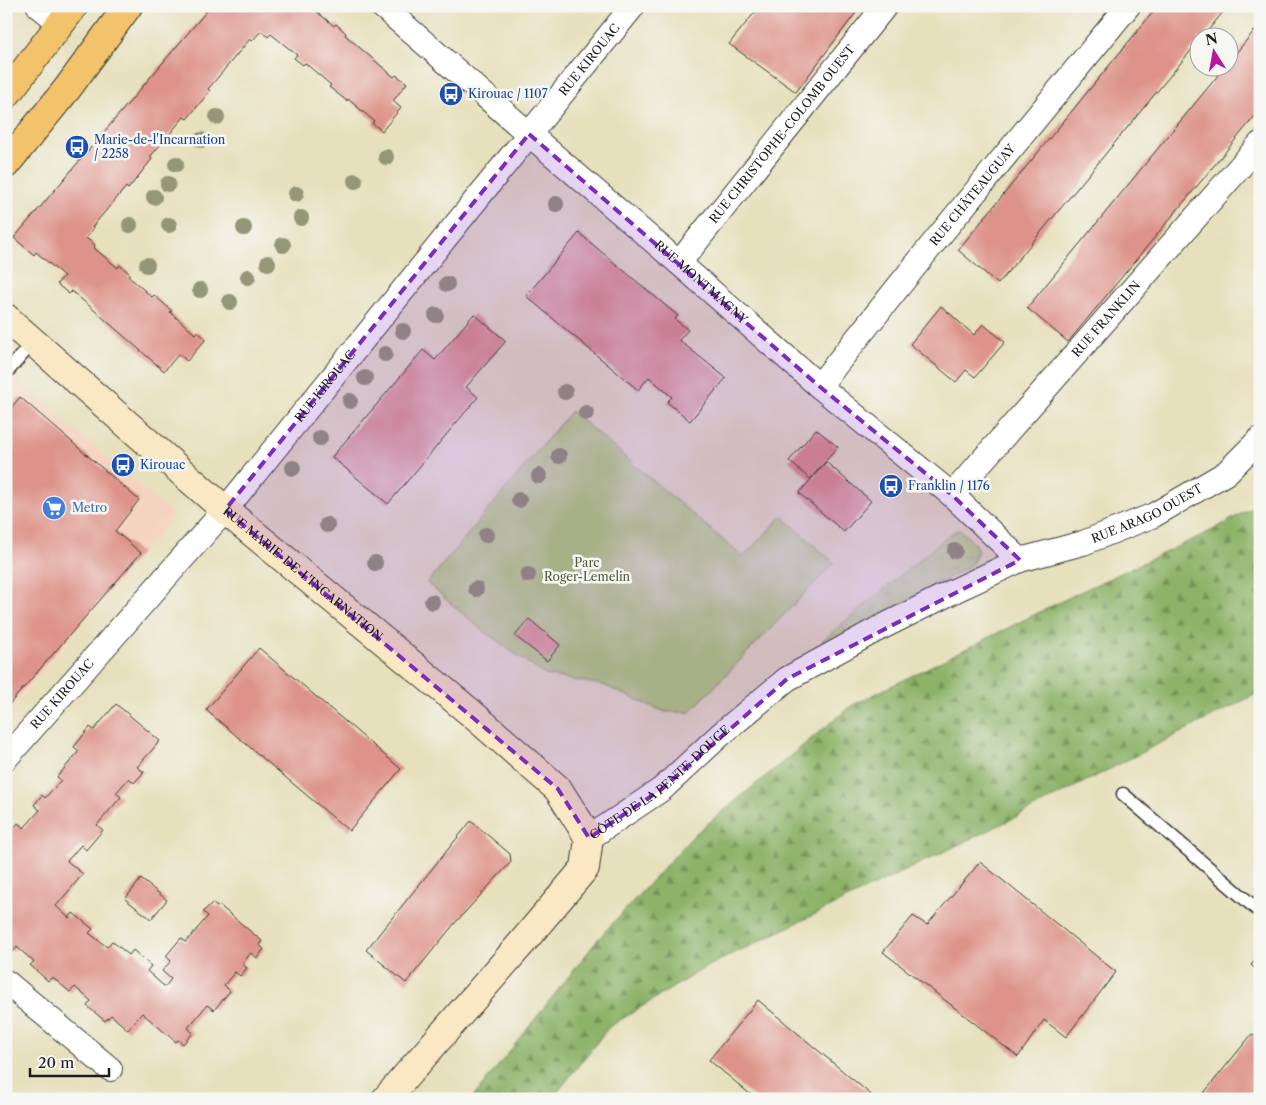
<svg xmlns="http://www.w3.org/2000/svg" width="1266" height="1105" font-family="'Libre Caslon Text',serif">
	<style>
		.built { fill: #f5d3c1 }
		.grass { fill: url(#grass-tufts); stroke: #67764a }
		.forest { fill: url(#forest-firs); stroke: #546842 }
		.green { fill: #b2d179; stroke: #67764a }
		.building { fill: #dd9389 }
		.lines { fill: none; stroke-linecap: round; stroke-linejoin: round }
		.service-casing { stroke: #3a3934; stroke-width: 15 }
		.minor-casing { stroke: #3a3934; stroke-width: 26 }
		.secondary-casing { stroke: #3a3934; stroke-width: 30 }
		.primary-casing { stroke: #3a3934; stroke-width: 30 }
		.service { stroke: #fff; stroke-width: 12 }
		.minor { stroke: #fff; stroke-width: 24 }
		.secondary { stroke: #fae7c3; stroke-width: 28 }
		.primary { stroke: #f2c36a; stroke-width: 28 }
		.tree { fill: #949777 }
		.marked { fill: #7b2cbf; fill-opacity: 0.2; stroke: #7b2cbf; stroke-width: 4; stroke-dasharray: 10 6; stroke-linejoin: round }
		.labels { text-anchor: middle; stroke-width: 5; stroke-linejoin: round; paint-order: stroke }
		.street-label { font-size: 12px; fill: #1c1c1c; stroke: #f6f6f2 }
		.transit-label { font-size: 12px; fill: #164399; stroke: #f6f6f2; text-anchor: start }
		.shop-label { font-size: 12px; fill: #366cbe; stroke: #f6f6f2; text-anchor: start }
		.park-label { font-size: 12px; fill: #505b3d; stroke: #f6f6f2 }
	</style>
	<defs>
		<pattern id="grass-tufts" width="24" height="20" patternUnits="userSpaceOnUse" patternTransform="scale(1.25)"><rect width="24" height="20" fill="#b2d179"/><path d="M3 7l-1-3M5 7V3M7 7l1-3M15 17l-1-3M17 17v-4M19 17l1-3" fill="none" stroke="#98b368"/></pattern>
		<pattern id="forest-firs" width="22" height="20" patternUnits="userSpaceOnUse" patternTransform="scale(1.25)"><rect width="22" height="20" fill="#8db369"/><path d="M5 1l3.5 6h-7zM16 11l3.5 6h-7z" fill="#729156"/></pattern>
	</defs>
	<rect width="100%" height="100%" fill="#f6f6f2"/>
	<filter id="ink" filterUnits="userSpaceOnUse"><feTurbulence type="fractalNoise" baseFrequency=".02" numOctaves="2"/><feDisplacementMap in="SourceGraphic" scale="10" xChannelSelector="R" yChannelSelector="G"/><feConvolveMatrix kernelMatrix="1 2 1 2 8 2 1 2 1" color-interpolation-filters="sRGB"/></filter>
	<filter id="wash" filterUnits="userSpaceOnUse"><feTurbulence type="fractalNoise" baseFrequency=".0096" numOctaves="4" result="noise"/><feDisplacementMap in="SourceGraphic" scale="20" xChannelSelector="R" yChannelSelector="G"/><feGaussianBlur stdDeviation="1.12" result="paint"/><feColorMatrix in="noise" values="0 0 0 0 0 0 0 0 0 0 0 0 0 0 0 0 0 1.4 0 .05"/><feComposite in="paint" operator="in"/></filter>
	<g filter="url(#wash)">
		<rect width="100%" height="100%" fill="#e7e0bd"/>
		<path class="built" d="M6,371L171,513L172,517L6,713Z"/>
		<path class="grass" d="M960,530L974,543L978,550L973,562L966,568L827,648L822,647L823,640L953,532Z"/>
		<path class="forest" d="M1260,503V692L1016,817L706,967L609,1027L552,1099H472L599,938L694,835L851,706L1080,592L1211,531Z"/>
		<path class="green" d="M571,411L743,557L782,516L834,563L690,712H665L603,685L545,675L482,630L427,583Z"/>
		<g id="blocks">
			<g class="building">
				<path d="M211,6H310L334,26L336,24L346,33L345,35L394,77L396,75L407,83L393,101L401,108L382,131L372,123L374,121L348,99L347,101L329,87L331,85L305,63L303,65L294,58L297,55L271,34L268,37L261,31L252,41L250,39L208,89L210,91L187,119L184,117L150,157L152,159L128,189L126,187L92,227L94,228L86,238L95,245L94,248L118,268L120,265L130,274L128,276L152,297L154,295L172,311L170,312L195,334L197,331L206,339L187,361L179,354L164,371L72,291L69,294L57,284L64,276L36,252L34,255L14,238Z"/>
				<path d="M760,6H801L808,11L811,6H861L796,92L729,44Z"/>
				<path d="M1158,6H1226L1227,7L1202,38H1198V42L998,284L958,250Z"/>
				<path d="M1254,31L1260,36V110L1068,342L1027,308L1224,68H1228V63Z"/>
				<path d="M579,233L678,316L675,319L688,330L679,340L726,378L690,421L667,402L672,397L649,377L638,390L526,296Z"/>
				<path d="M941,306L974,335L983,324L1005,342L975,377L966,370L956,382L910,344Z"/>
				<path d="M474,314L506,341L466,387L478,397L388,504L332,457L423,350L435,360Z"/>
				<path d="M20,397L139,500L115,531L141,553L6,708V414Z"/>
				<path d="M816,429L838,447L810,479L789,461Z"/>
				<path d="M826,462L871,501L844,532L799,493Z"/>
				<path d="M529,619L560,645L547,661L515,636Z"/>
				<path d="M259,648L401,769L349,831L206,710Z"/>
				<path d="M116,704L160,741L137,767L144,772L134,783L129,778L116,793L121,797L97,825L103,830L86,850L81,845L67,861L83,874L56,906L69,918L73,913L93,929L89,933L107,947L112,941L129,955L133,950L151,966L147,971L165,987L171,979L162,971L171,961L166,956L181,938L186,942L208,916L203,912L212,903L217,907L219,905L262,941L259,945L264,949L257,958L251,953L242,964L247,968L240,976L235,972L224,985L230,991L214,1010L207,1005L188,1028L193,1033L183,1044L178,1040L176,1042L142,1013L128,1030L111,1015L105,1021L87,1006L91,1001L75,987L70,992L52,977L48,981L30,965L34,962L17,947L13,952L6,946V838L18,823L24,828L40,810L34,805L42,795L45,798L61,780L57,777L79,751L74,747L90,727L94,730Z"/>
				<path d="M471,821L510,854L511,862L455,923L406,983L366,950Z"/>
				<path d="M980,862L1116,972L1066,1037L1044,1020L1018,1057L883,952L913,916L927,925Z"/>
				<path d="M141,879L167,900L151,919L125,899Z"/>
				<path d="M1260,954V973L1251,965Z"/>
				<path d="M758,1000L876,1099H756L709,1060Z"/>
				<path d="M1252,1034L1260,1040V1094L1256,1099H1199Z"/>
			</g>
		</g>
	</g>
	<g filter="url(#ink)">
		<use href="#blocks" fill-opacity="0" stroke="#3a3934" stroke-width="1"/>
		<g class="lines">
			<g class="service-casing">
				<g id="service">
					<path d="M6,373L33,342"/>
					<path d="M1123,794L1260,912"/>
				</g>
			</g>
			<g class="minor-casing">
				<g id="minor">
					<path d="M39,6L60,23"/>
					<path id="s1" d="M382,6L529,134L679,263L819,386L952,495L1020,560"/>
					<path id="s2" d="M679,263L885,6"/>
					<path id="s3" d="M819,386L931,246L1128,6"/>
					<path id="s4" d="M952,495L1260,144"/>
					<path id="s5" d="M6,758L225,510L633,6"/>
					<path id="s6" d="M589,838L662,789L720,735L787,679L874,631L956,590L1020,560L1083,543L1154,515L1226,473L1260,439"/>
					<path d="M6,982L110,1069"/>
				</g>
			</g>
			<g class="secondary-casing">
				<g id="secondary">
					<path id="s7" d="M6,318L225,510L471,713L558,789L589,838L585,868L520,945L386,1099"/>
				</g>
			</g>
			<g class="primary-casing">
				<g id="primary">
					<path d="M6,95L74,6"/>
					<path d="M6,164L67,89L128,6"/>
				</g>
			</g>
			<use href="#service" class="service"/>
			<use href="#minor" class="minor"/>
			<use href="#secondary" class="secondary"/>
			<use href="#primary" class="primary"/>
		</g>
		<g class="tree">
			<circle cx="217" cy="117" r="8"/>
			<circle cx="201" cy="140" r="8"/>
			<circle cx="386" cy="157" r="8"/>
			<circle cx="176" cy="164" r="8"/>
			<circle cx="355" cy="181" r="8"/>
			<circle cx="168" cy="184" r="8"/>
			<circle cx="296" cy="194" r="8"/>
			<circle cx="154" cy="197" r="8"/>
			<circle cx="556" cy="204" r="8"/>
			<circle cx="301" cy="218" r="8"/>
			<circle cx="130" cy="225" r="8"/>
			<circle cx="169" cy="225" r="8"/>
			<circle cx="244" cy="228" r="8"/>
			<circle cx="283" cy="245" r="8"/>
			<circle cx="268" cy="263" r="8"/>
			<circle cx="147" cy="265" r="8"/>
			<circle cx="248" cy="277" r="8"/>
			<circle cx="447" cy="284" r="8"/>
			<circle cx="200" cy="290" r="8"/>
			<circle cx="230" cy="302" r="8"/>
			<circle cx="436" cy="315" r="8"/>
			<circle cx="403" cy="331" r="8"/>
			<circle cx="385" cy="354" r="8"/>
			<circle cx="365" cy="378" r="8"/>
			<circle cx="565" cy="392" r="8"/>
			<circle cx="350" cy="401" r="8"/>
			<circle cx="586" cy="413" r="8"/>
			<circle cx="320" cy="438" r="8"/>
			<circle cx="559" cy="456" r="8"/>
			<circle cx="293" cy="468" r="8"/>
			<circle cx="539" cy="476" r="8"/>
			<circle cx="519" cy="500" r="8"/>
			<circle cx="327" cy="525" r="8"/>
			<circle cx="486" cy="535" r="8"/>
			<circle cx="955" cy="551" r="8"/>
			<circle cx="375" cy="563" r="8"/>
			<circle cx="528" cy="575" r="8"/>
			<circle cx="476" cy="589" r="8"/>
			<circle cx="432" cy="602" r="8"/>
		</g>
	</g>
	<path class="marked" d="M529,134L819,386L952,495L1020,560L787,679L662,789L589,838L558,789L225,510Z"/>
	<defs>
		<g id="bus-disc" transform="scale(1.25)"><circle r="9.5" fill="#1a4fb4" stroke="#f6f6f2"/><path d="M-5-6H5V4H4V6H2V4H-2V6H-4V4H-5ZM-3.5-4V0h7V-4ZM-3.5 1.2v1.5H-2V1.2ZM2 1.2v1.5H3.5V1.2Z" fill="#fff"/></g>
		<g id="supermarket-disc" transform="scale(1.25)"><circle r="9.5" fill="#3f7fe0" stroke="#f6f6f2"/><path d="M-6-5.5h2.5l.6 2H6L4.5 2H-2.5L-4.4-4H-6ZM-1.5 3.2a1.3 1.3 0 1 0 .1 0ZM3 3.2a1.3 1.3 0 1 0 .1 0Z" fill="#fff"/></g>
	</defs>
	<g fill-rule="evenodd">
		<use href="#bus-disc" x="451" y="94"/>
		<use href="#bus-disc" x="77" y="147"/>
		<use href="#bus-disc" x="123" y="465"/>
		<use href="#bus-disc" x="891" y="486"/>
		<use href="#supermarket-disc" x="54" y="508"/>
	</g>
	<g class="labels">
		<g class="street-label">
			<text dy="4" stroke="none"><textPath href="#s5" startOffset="910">RUE KIROUAC</textPath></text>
			<text dy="4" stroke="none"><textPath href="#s2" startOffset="165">RUE CHRISTOPHE-COLOMB OUEST</textPath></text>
			<text dy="4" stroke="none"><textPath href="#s3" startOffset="245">RUE CHÂTEAUGUAY</textPath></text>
			<text dy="4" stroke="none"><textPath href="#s1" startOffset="422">RUE MONTMAGNY</textPath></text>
			<text dy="4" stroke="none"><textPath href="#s4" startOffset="234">RUE FRANKLIN</textPath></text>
			<text dy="4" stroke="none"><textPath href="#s5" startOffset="490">RUE KIROUAC</textPath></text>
			<text dy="4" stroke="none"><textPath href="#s6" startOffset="652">RUE ARAGO OUEST</textPath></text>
			<text dy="4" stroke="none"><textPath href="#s7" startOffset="392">RUE MARIE-DE-L'INCARNATION</textPath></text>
			<text dy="4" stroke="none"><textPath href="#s5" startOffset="85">RUE KIROUAC</textPath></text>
			<text dy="4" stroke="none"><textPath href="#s6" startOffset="90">CÔTE DE LA PENTE-DOUCE</textPath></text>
		</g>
		<g class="transit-label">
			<text x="468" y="98">Kirouac / 1107</text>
			<text x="94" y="144">Marie-de-l'Incarnation<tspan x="94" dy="14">/ 2258</tspan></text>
			<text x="140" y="469">Kirouac</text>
			<text x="908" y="490">Franklin / 1176</text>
		</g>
		<g class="shop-label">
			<text x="72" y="512">Metro</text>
		</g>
		<g class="park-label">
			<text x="587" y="567">Parc<tspan x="587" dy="14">Roger-Lemelin</tspan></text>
		</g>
	</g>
	<rect width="1266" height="1105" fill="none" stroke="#f6f6f2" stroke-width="25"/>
	<g transform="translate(1214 52) rotate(349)"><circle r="24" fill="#f6f6f2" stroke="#9f9f9c"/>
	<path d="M0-4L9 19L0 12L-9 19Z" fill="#b5179e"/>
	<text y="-8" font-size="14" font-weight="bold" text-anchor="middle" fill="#1c1c1c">N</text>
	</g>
	<path d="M30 1068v8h79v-8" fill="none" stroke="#1c1c1c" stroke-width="2.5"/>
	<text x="38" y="1068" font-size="15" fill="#1c1c1c" stroke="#f6f6f2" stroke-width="4" paint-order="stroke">20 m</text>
</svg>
